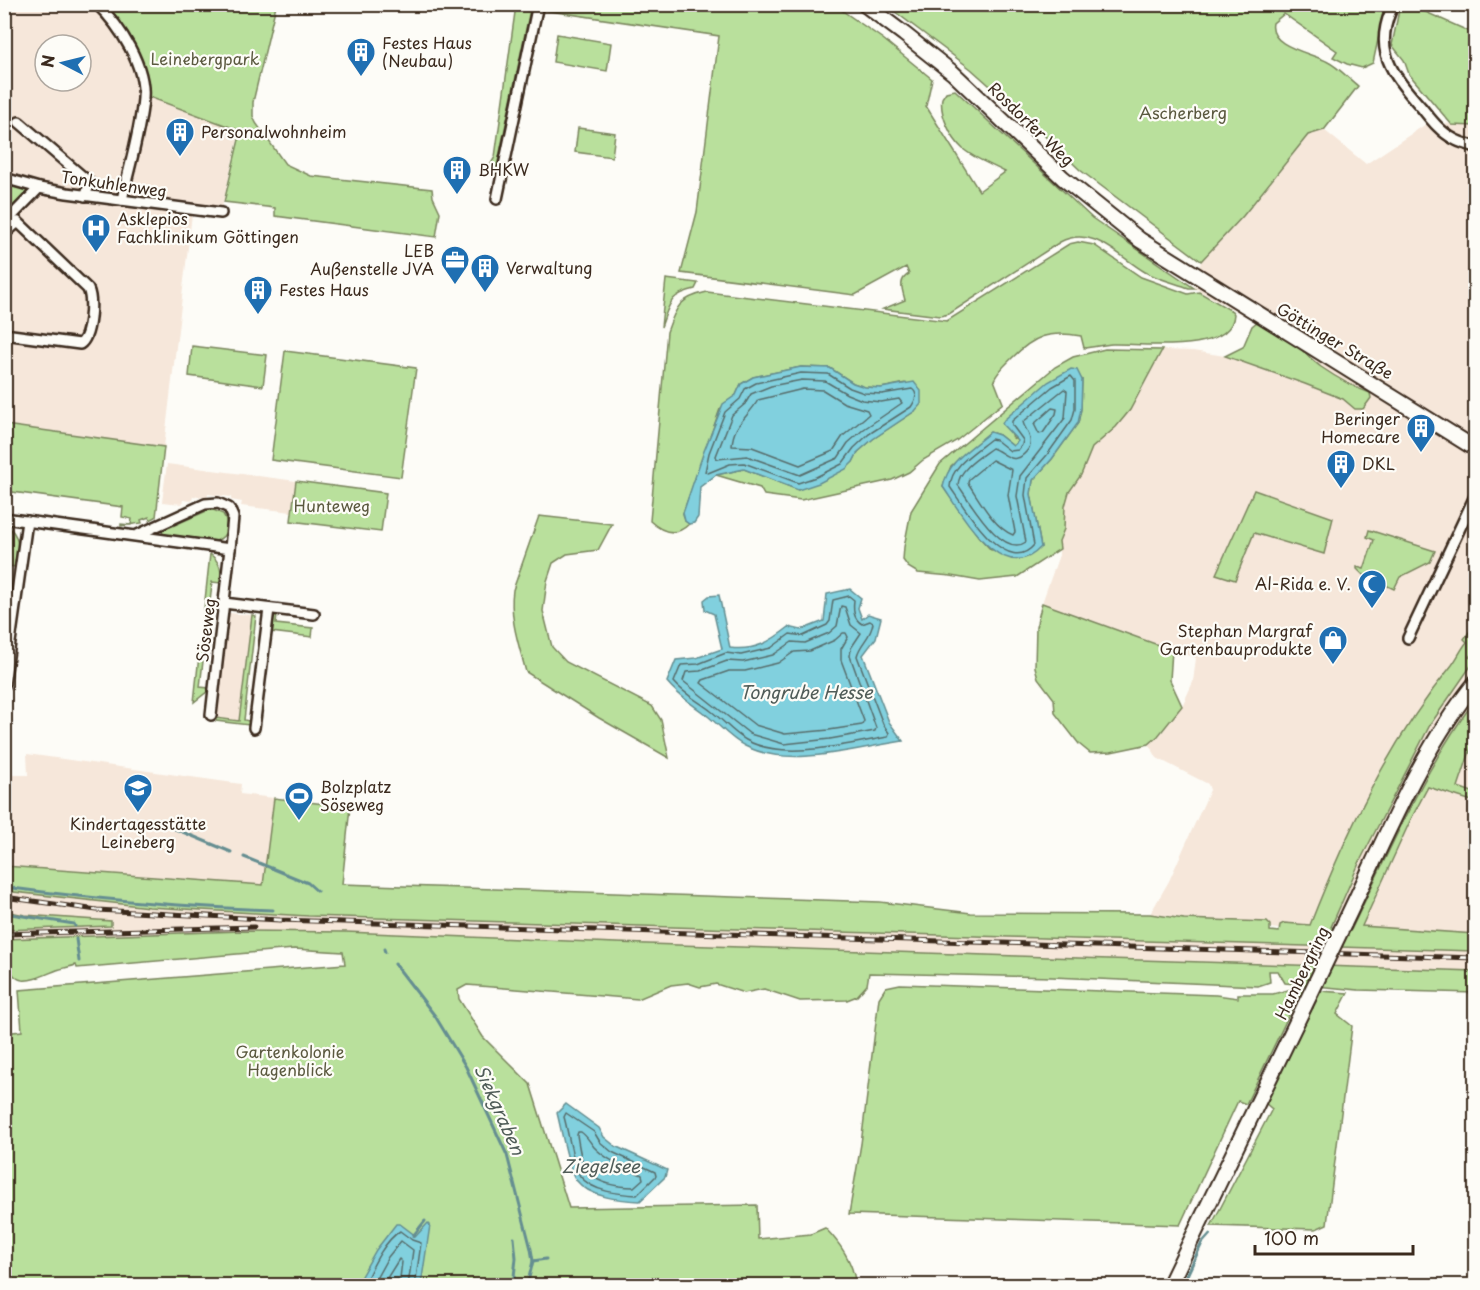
<svg xmlns="http://www.w3.org/2000/svg" width="1480" height="1290" font-family="'Playpen Sans',sans-serif">
	<style>
		.built { fill: #f6e7da; fill-rule: evenodd }
		.green { fill: #b9e09c; stroke: #7a855d; stroke-width: 1.5; fill-rule: evenodd }
		.water { fill: #81d0de; stroke: #658e91; stroke-width: 1.5 }
		.lines { fill: none; stroke-linecap: round; stroke-linejoin: round }
		.shore { stroke: #576c6b; stroke-width: 1.5 }
		.stream { stroke: #658e91; stroke-width: 3 }
		.minor-casing { stroke: #3b2a1e; stroke-width: 14 }
		.secondary-casing { stroke: #3b2a1e; stroke-width: 18 }
		.minor { stroke: #fdfcf7; stroke-width: 9 }
		.secondary { stroke: #fdfcf7; stroke-width: 14 }
		.rail-casing { stroke: #3b2a1e; stroke-width: 5 }
		.rail { stroke: #fdfcf7; stroke-width: 3; stroke-dasharray: 9; stroke-linecap: butt }
		.secondary-bridge-casing { stroke: #3b2a1e; stroke-width: 18; stroke-linecap: butt }
		.secondary-bridge { stroke: #fdfcf7; stroke-width: 14 }
		.labels { text-anchor: middle; stroke-width: 4.5; stroke-linejoin: round; paint-order: stroke }
		.poi-label { font-size: 16px; fill: #3b2a1e; stroke: #fdfcf7; text-anchor: start }
		.park-label { font-size: 16px; fill: #5a583e; stroke: #fdfcf7 }
		.street-label { font-size: 16px; fill: #3b2a1e; stroke: #fdfcf7 }
		.water-label { font-size: 18px; font-style: italic; fill: #505c58; stroke: #fdfcf7 }
	</style>
	<rect width="100%" height="100%" fill="#fdfcf7"/>
	<filter id="ink" filterUnits="userSpaceOnUse"><feTurbulence type="fractalNoise" baseFrequency=".0167" numOctaves="2"/><feDisplacementMap in="SourceGraphic" scale="12" xChannelSelector="R" yChannelSelector="G"/><feConvolveMatrix kernelMatrix="1 2 1 2 8 2 1 2 1" color-interpolation-filters="sRGB"/></filter>
	<g filter="url(#ink)">
		<g class="built">
			<path d="M5,5H269L220,216L192,214L163,455L5,433ZM45,45H81V81H45Z"/>
			<path d="M1429,122L1475,126V934L1351,931L1331,928L1333,924L1309,926L1284,923L1279,929L1270,928V925L1184,919L1150,914L1169,881L1210,790L1208,784L1157,758L1149,744L1159,736L1182,706L1193,682L1196,658L1042,603L1059,555V541L1064,529L1065,506L1069,492L1081,475L1092,448L1145,383L1162,350L1193,351L1225,356L1243,347L1252,326L1256,322L1194,288L1201,261L1243,216L1308,135L1324,130L1366,164Z"/>
			<path d="M167,464L296,481L292,512L241,506L242,502L231,500V497L208,494L207,498L193,496L192,501L183,500L182,504L162,502Z"/>
			<path d="M229,613L252,615L239,721L217,719Z"/>
			<path d="M27,754L241,784L240,794L274,798L264,885L5,866L4,775H28Z"/>
			<path d="M4,891L149,907L308,916L1475,951V971L616,943L346,932L241,931L5,939Z"/>
		</g>
		<g class="green">
			<path d="M114,4L276,5L253,102V116L256,123L285,164L311,176L432,189L433,197L440,212L436,237L275,216V208L224,202L241,131L149,97L142,64L119,22L109,9Z"/>
			<path d="M544,4L834,5L883,39L932,79L926,106L979,191L1005,172C992,165 975,159 963,149C951,138 939,114 942,98L946,92L955,90L1092,218L1194,288H1189C1175,283 1158,279 1145,272C1118,256 1093,225 1060,242L949,314L940,316L883,309L905,300C902,289 898,280 909,274L906,267L855,295L681,273L697,212L719,36L543,10Z"/>
			<path d="M516,5H531L495,176L485,174L495,157Z"/>
			<path d="M886,5H1390L1382,21L1373,63L1362,68L1347,64L1333,57L1337,51L1284,14L1273,23C1268,47 1312,53 1328,62C1338,67 1348,78 1358,86L1324,130L1308,135L1243,216L1201,261L1080,170L1026,118L971,69Z"/>
			<path d="M1400,5H1410L1475,34V126L1452,125L1409,74L1404,60L1392,45Z"/>
			<path d="M557,34L611,43L607,71L553,62Z"/>
			<path d="M578,128L615,133L612,157L575,152Z"/>
			<path d="M4,182L27,190L29,193L13,212L5,203Z"/>
			<path d="M1078,242L1094,245L1141,277L1188,294L1199,292L1232,311L1234,314C1232,356 1140,343 1112,344C1103,345 1093,347 1084,348L1081,336C1049,330 1034,336 1012,358C1005,365 998,371 994,380L1003,403L956,441L923,460L909,472L892,480L801,500L764,495L760,488L716,475L744,469L798,490L853,462L858,452L873,439L915,411L905,383L881,388L865,387L853,383L830,368L801,367L753,377L741,384L736,395L720,409L683,513L685,521L689,524C676,537 663,533 650,521L667,332C676,306 680,298 707,292L947,321L1069,244Z"/>
			<path d="M666,279L698,283L695,289C669,295 670,303 661,327Z"/>
			<path d="M1257,322C1278,323 1304,354 1321,367C1337,378 1352,387 1370,393L1371,398L1363,409H1355L1343,399L1305,384L1225,356L1243,347L1252,326Z"/>
			<path d="M192,346L267,355L263,386L189,376Z"/>
			<path d="M1105,349L1162,350L1130,410L1116,427L1092,448L1081,475L1069,492L1065,506L1064,529L1059,541L1060,549L1017,577L980,581L951,576L918,573L908,567L903,560L904,547L911,511L940,464L1055,367L1073,357ZM1082,380L1081,409L1078,423L1052,459L1033,480L1031,494L1041,547L991,550L978,536L943,487L951,466L990,432L999,435L1013,446L1018,441L1013,438L1011,433Z"/>
			<path d="M285,351L416,368L401,477L271,460Z"/>
			<path d="M5,425L164,447L156,517L150,520L149,517L141,520L142,523L121,526V524L131,525L132,519L122,517L123,507L5,491Z"/>
			<path d="M296,481L386,493L381,532L291,521Z"/>
			<path d="M1254,490L1333,518L1324,554L1254,533L1235,580L1216,574Z"/>
			<path d="M211,509L223,514C230,525 228,536 216,541L162,534L163,530Z"/>
			<path d="M539,516L612,524L598,550L567,554L553,563L547,581L543,611L552,647L566,662L652,706L661,720L669,758L599,718L526,672C519,645 509,618 513,590Z"/>
			<path d="M5,525C22,535 18,550 16,567L7,566L5,581Z"/>
			<path d="M1369,530L1435,551L1430,562L1400,577L1394,589L1362,574L1357,569V567L1364,569L1374,540L1367,537Z"/>
			<path d="M210,554C220,562 222,570 221,583L212,582L211,593L200,687L209,688L208,691L194,702Z"/>
			<path d="M1042,603L1172,650L1170,680L1182,706L1158,736L1149,744L1111,752L1090,753L1079,744L1055,713L1054,699L1038,678L1035,667L1036,627Z"/>
			<path d="M274,614L277,615L276,624L313,628L312,637L271,632Z"/>
			<path d="M252,615L256,616L244,720L249,721V725L216,721V718L239,721Z"/>
			<path d="M1475,624V650L1469,657L1475,660L1430,725L1360,861L1331,927L1351,930C1389,852 1423,770 1475,700V743L1473,742L1458,787L1475,793V802L1428,787L1411,819L1362,926L1475,934V951L308,916L149,907L5,891V866L263,885L274,798L350,807L342,884L880,902L971,913L1150,914L1184,919L1267,922L1270,925V931L1279,932L1280,925L1284,923L1310,925C1346,833 1389,742 1452,665C1458,657 1461,649 1467,642L1464,639Z"/>
			<path d="M5,911L25,915L111,921V926L5,930Z"/>
			<path d="M241,931L346,932L616,943L1475,971L1476,993L1358,990L1285,983L1278,971H1269L1270,982L1258,986L1052,977L869,973L867,985L857,996L847,1000L800,1001L764,989L744,993L716,984L700,987L688,983L671,985L638,999L467,985L458,990L459,999L483,1037L530,1084L569,1208L757,1205L758,1239L811,1234L825,1228C841,1244 853,1262 856,1285L5,1286L4,1033L22,1031L19,990L345,964L343,952L294,949L77,968L76,965C70,967 63,968 57,970C34,979 11,993 8,956H5V939Z"/>
			<path d="M900,984L1216,995L1238,998V994H1273L1292,989L1348,993L1337,1014L1352,1026L1327,1224L1316,1229L1211,1226L1272,1109L1265,1103L1317,999L1298,996L1246,1104L1238,1101L1180,1225L849,1214L861,1144L879,998L886,987Z"/>
		</g>
		<g class="water">
			<path d="M801,367L830,368L853,383L865,387L881,388L914,382L921,391V404L915,411L873,439L858,452L853,462L846,469L819,483L798,490L744,469L716,475L700,487L698,517L694,523L689,524L685,521L683,513L704,451L723,404L736,395L741,384L753,377Z"/>
			<path d="M1071,369L1077,370L1082,380L1081,409L1078,423L1052,459L1033,480L1031,494L1041,547C1003,589 962,514 943,487C948,460 971,449 990,432L999,435L1013,446L1018,441L1002,424L1004,420L1048,382Z"/>
			<path d="M850,589L861,598L858,608L862,619L868,614L881,618L876,638L863,655L889,722L903,741C855,748 791,769 745,746C732,740 720,726 709,717C694,705 679,697 667,682L676,660L696,658L722,649L714,614L705,610L704,600L709,596L719,595L730,648C755,651 770,642 789,627L801,630L824,621L827,594Z"/>
			<path d="M566,1104L599,1128L604,1137L615,1146L667,1170L665,1177L640,1201C620,1200 590,1198 576,1180C568,1170 561,1127 557,1113Z"/>
			<path d="M428,1223L430,1225L421,1285H356L376,1250L396,1224H400L416,1236Z"/>
		</g>
		<g class="lines">
			<g class="shore">
				<path d="M801,373L828,374L850,388L864,393L882,394L912,389C919,394 915,401 911,407L869,434L854,448L842,464L816,477L798,483L744,463L730,464L708,473L705,472L709,453L725,412L740,399L745,389L756,383Z"/>
				<path d="M1071,376L1075,381V409L1072,420L1047,455L1027,478L1025,495L1034,545C1006,579 963,505 950,487C951,465 975,452 991,439L996,440L1010,451L1018,450L1022,445L1023,440L1012,425V421L1052,387Z"/>
				<path d="M802,380L825,381L847,394L862,400L881,402L899,399L902,403L864,429L848,443L838,458L800,475L747,456L717,459L716,456L732,415L745,404L751,394L771,386Z"/>
				<path d="M803,389L823,390L844,403L867,410L869,414L843,436L833,451L800,465L752,447L732,446C733,423 748,418 758,400Z"/>
				<path d="M1064,389L1067,391L1065,418L1020,476L1017,496L1026,542C1002,559 970,501 958,485C959,469 980,457 992,448C1004,452 1013,467 1026,452C1029,449 1031,444 1030,439C1029,432 1024,428 1023,422Z"/>
				<path d="M1052,408L1057,409L1056,414L1043,433L1039,434L1034,424Z"/>
				<path d="M992,460L1012,470L1008,495L1015,532L1013,535C994,528 979,499 968,483L969,479Z"/>
				<path d="M849,596L854,600C853,609 853,619 862,624L870,621L873,623C871,638 860,643 857,656L883,724L889,733L888,737C848,744 783,761 746,740C733,733 723,720 711,711C698,701 684,694 674,682L681,665L698,664L726,653L741,655L771,648L790,634L803,636L827,625L830,621L833,600Z"/>
				<path d="M841,606L845,607L851,625L861,633L851,648L850,656L876,728L875,731L830,739L784,744L750,734L683,681L686,672L700,671L727,661L743,662L773,655L792,642L805,643L829,633L837,626Z"/>
				<path d="M843,633H846L848,637L841,649V660L864,721L862,725L829,730L785,734L755,725L701,683L703,680L729,671H745L778,663L794,652L810,651L835,640Z"/>
				<path d="M566,1113L594,1132L600,1142L612,1152L655,1172L656,1176L637,1195C620,1194 592,1192 580,1176C573,1166 568,1130 564,1117Z"/>
				<path d="M578,1132H581C587,1136 589,1141 594,1147C606,1160 626,1168 642,1175L643,1179L634,1187C619,1187 598,1184 588,1172C581,1164 579,1146 577,1135Z"/>
				<path d="M363,1286C372,1268 383,1242 400,1231L412,1240L421,1243L415,1286"/>
				<path d="M372,1286L388,1257L401,1241L413,1250L408,1286"/>
				<path d="M382,1286L399,1259L402,1262L399,1286"/>
			</g>
			<g class="stream">
				<path d="M156,821L231,852"/>
				<path d="M244,857L308,883L317,891"/>
				<path d="M4,887C94,899 183,907 273,910"/>
				<path d="M4,913L74,924L75,926"/>
				<path d="M76,939L79,961"/>
				<path d="M384,949L385,952"/>
				<path d="M395,964L435,1016L466,1067L507,1155L531,1249L533,1261L527,1286"/>
				<path d="M413,1236L425,1221"/>
				<path d="M533,1261L546,1259"/>
				<path d="M513,1286L516,1258L514,1238"/>
				<path d="M1182,1286L1202,1243L1210,1234"/>
			</g>
			<g class="minor-casing">
				<g id="minor">
					<path d="M97,4C120,26 146,66 143,99C140,133 129,167 122,200"/>
					<path d="M1394,4C1371,49 1392,74 1421,107C1430,118 1440,132 1454,139C1460,143 1468,144 1476,147"/>
					<path d="M19,122L90,183L85,196"/>
					<path d="M4,178L39,188L67,193L221,213"/>
					<path d="M497,199L538,4"/>
					<path d="M4,224L39,188"/>
					<path d="M4,234L18,222L88,289C93,300 91,337 80,344L4,334"/>
					<path d="M4,518L230,549L233,517L229,508L218,503L205,504L135,536"/>
					<path d="M224,603L314,614"/>
					<path d="M1408,638L1476,494"/>
					<path d="M4,685L27,521"/>
					<path d="M211,715L230,549"/>
					<path d="M254,728L269,609"/>
				</g>
			</g>
			<g class="secondary-casing">
				<g id="secondary">
					<path d="M864,4L904,34L953,73L1063,178L1140,240L1476,449"/>
					<path d="M1344,924C1383,844 1420,750 1476,682"/>
					<path d="M1169,1286L1305,1005"/>
				</g>
			</g>
			<use href="#minor" class="minor"/>
			<use href="#secondary" class="secondary"/>
			<g class="rail-casing">
				<g id="rail">
					<path d="M4,897L97,910L280,920L1476,958"/>
					<path d="M4,934L254,927"/>
				</g>
			</g>
			<use href="#rail" class="rail"/>
			<g class="secondary-bridge-casing">
				<path id="secondary-bridge" d="M1305,1005L1344,924"/>
			</g>
			<use href="#secondary-bridge" class="secondary-bridge"/>
		</g>
	</g>
	<defs>
		<g id="building-pin" transform="scale(1.5)"><path d="M0 17L-7.5 6A9.5 9.5 0 1 1 7.5 6Z" fill="#1f6fb2" stroke="#fdfcf7"/><path d="M-4-6H4V6H1V3H-1V6H-4ZM-2.5-4.3h1.7v1.8h-1.7ZM.8-4.3h1.7v1.8H.8ZM-2.5-1h1.7V.8h-1.7ZM.8-1h1.7V.8H.8Z" fill="#fff"/></g>
		<g id="hospital-pin" transform="scale(1.5)"><path d="M0 17L-7.5 6A9.5 9.5 0 1 1 7.5 6Z" fill="#1f6fb2" stroke="#fdfcf7"/><path d="M-5-5h3v3.5h4V-5h3V5h-3V1.5h-4V5h-3Z" fill="#fff"/></g>
		<g id="office-pin" transform="scale(1.5)"><path d="M0 17L-7.5 6A9.5 9.5 0 1 1 7.5 6Z" fill="#1f6fb2" stroke="#fdfcf7"/><path d="M-6-3h4V-5.5h4V-3h4V5H-6ZM-1-4.5V-3h2v-1.5ZM-6 0V1H6V0Z" fill="#fff"/></g>
		<g id="mosque-pin" transform="scale(1.5)"><path d="M0 17L-7.5 6A9.5 9.5 0 1 1 7.5 6Z" fill="#1f6fb2" stroke="#fdfcf7"/><path d="M3.5-4.9A6 6 0 1 0 3.5 4.9A5 5 0 1 1 3.5-4.9Z" fill="#fff"/></g>
		<g id="shop-pin" transform="scale(1.5)"><path d="M0 17L-7.5 6A9.5 9.5 0 1 1 7.5 6Z" fill="#1f6fb2" stroke="#fdfcf7"/><path d="M-5-2.5h2.3a2.7 3.5 0 0 1 5.4 0H5L5.5 6h-11ZM-1.5-2.5h3a1.5 2.3 0 0 0-3 0Z" fill="#fff"/></g>
		<g id="school-pin" transform="scale(1.5)"><path d="M0 17L-7.5 6A9.5 9.5 0 1 1 7.5 6Z" fill="#1f6fb2" stroke="#fdfcf7"/><path d="M0-5L7-2L0 1L-7-2ZM-4 1L0 2.5L4 1V4Q0 6-4 4Z" fill="#fff"/></g>
		<g id="stadium-pin" transform="scale(1.5)"><path d="M0 17L-7.5 6A9.5 9.5 0 1 1 7.5 6Z" fill="#1f6fb2" stroke="#fdfcf7"/><path d="M0-5a6.5 5 0 1 0 0 10a6.5 5 0 1 0 0-10ZM-3.5-1.8h7v3.6h-7Z" fill="#fff"/></g>
	</defs>
	<g fill-rule="evenodd">
		<use href="#building-pin" x="361" y="52"/>
		<use href="#building-pin" x="180" y="132"/>
		<use href="#building-pin" x="457" y="170"/>
		<use href="#hospital-pin" x="96" y="228"/>
		<use href="#office-pin" x="455" y="260"/>
		<use href="#building-pin" x="485" y="268"/>
		<use href="#building-pin" x="258" y="290"/>
		<use href="#building-pin" x="1421" y="428"/>
		<use href="#building-pin" x="1341" y="464"/>
		<use href="#mosque-pin" x="1372" y="584"/>
		<use href="#shop-pin" x="1333" y="640"/>
		<use href="#school-pin" x="138" y="788"/>
		<use href="#stadium-pin" x="299" y="796"/>
	</g>
	<g class="labels">
		<g class="poi-label">
			<text x="382" y="49">Festes Haus<tspan x="382" dy="18">(Neubau)</tspan></text>
			<text x="201" y="138">Personalwohnheim</text>
			<text x="478" y="176">BHKW</text>
			<text x="117" y="225">Asklepios<tspan x="117" dy="18">Fachklinikum Göttingen</tspan></text>
			<text x="434" y="257" text-anchor="end">LEB<tspan x="434" dy="18">Außenstelle JVA</tspan></text>
			<text x="506" y="274">Verwaltung</text>
			<text x="279" y="296">Festes Haus</text>
			<text x="1400" y="425" text-anchor="end">Beringer<tspan x="1400" dy="18">Homecare</tspan></text>
			<text x="1362" y="470">DKL</text>
			<text x="1351" y="590" text-anchor="end">Al-Rida e. V.</text>
			<text x="1312" y="637" text-anchor="end">Stephan Margraf<tspan x="1312" dy="18">Gartenbauprodukte</tspan></text>
			<text x="320" y="793">Bolzplatz<tspan x="320" dy="18">Söseweg</tspan></text>
			<text x="138" y="830" text-anchor="middle">Kindertagesstätte<tspan x="138" dy="18">Leineberg</tspan></text>
		</g>
		<g class="park-label">
			<text x="205" y="65">Leinebergpark</text>
			<text x="1183" y="119">Ascherberg</text>
			<text x="332" y="512">Hunteweg</text>
			<text x="290" y="1058">Gartenkolonie<tspan x="290" dy="18">Hagenblick</tspan></text>
		</g>
		<g class="street-label">
			<text transform="translate(1031 124) rotate(44)" y="6">Rosdorfer Weg</text>
			<text transform="translate(114 184) rotate(8)" y="6">Tonkuhlenweg</text>
			<text transform="translate(1335 341) rotate(31)" y="6">Göttinger Straße</text>
			<text transform="translate(206 630) rotate(-83)" y="6">Söseweg</text>
			<text transform="translate(1302 973) rotate(-64)" y="6">Hambergring</text>
		</g>
		<g class="water-label">
			<text x="806" y="699">Tongrube Hesse</text>
			<text transform="translate(499 1110) rotate(66)" y="6">Siekgraben</text>
			<text x="601" y="1173">Ziegelsee</text>
		</g>
	</g>
	<rect width="1480" height="1290" fill="none" stroke="#fdfcf7" stroke-width="24"/>
	<rect x="12" y="12" width="1456" height="1266" fill="none" stroke="#3b2a1e" stroke-width="2" filter="url(#ink)"/>
	<g transform="translate(63 63) rotate(277)"><circle r="28" fill="#fdfcf7" stroke="#afa8a0" stroke-width="1.5"/>
	<path d="M0-4.5L10 22L0 15L-10 22Z" fill="#1f6fb2"/>
	<text y="-9" font-size="16" font-weight="bold" text-anchor="middle" fill="#3b2a1e">N</text>
	</g>
	<path d="M1255 1245v9h158v-9" fill="none" stroke="#3b2a1e" stroke-width="3"/>
	<text x="1264" y="1245" font-size="18" fill="#3b2a1e" stroke="#fdfcf7" stroke-width="4.5" paint-order="stroke">100 m</text>
</svg>
